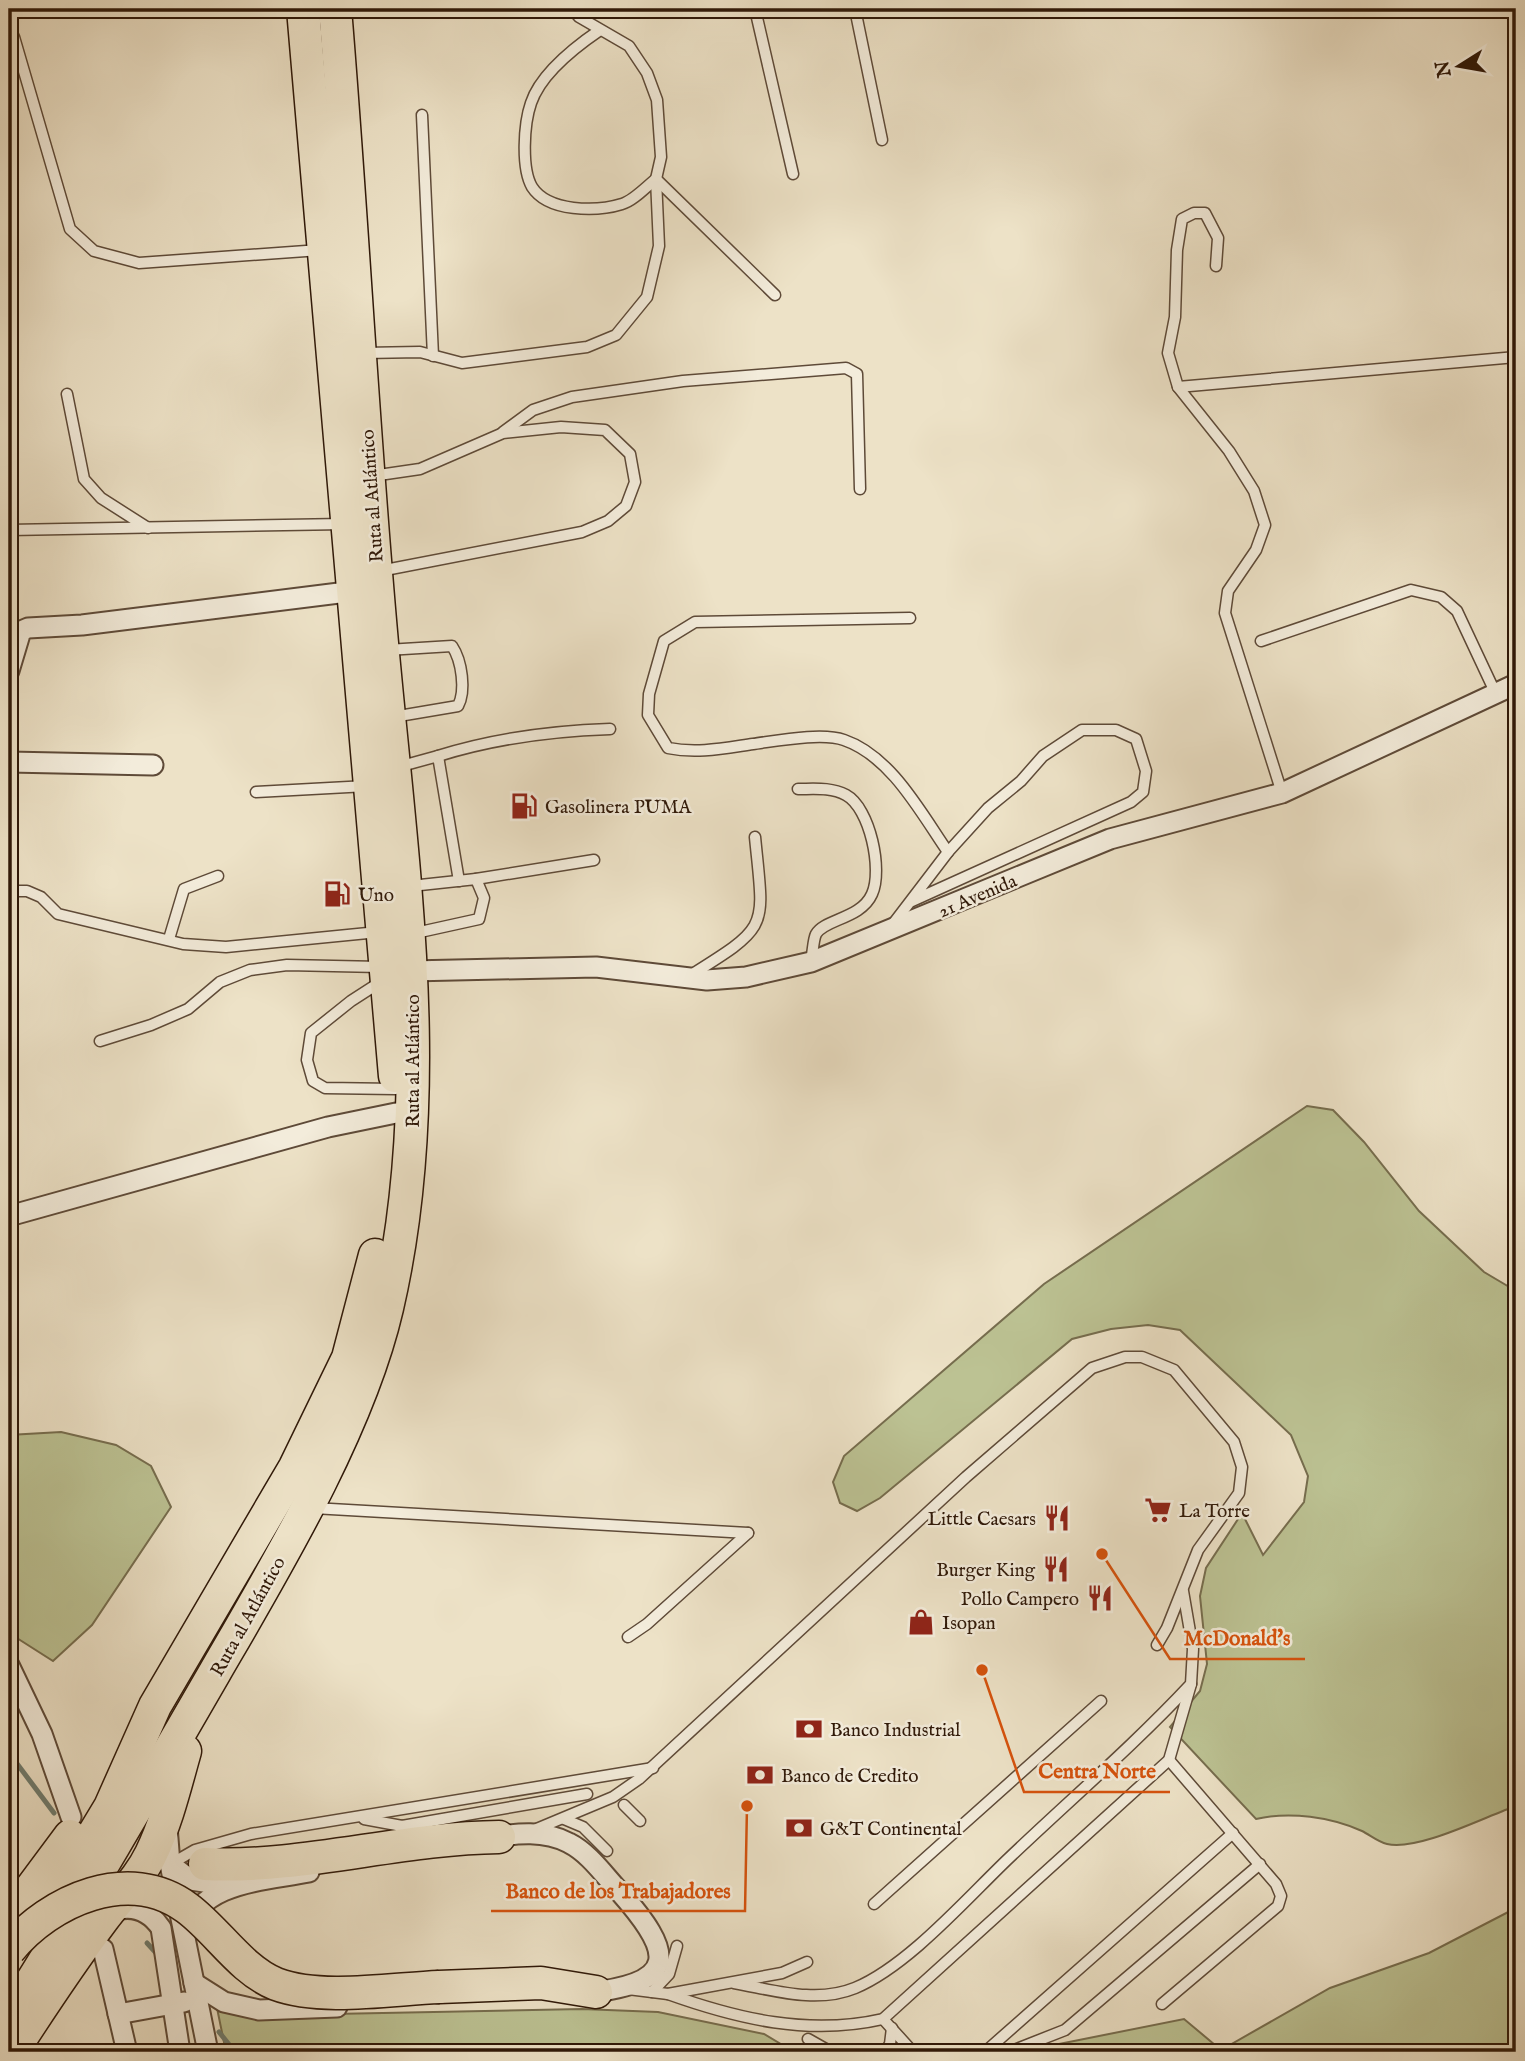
<svg xmlns="http://www.w3.org/2000/svg" width="1525" height="2061" font-family="'IM FELL English',serif">
	<style>
		.green { fill: #bcc293; stroke: #766d4e; stroke-width: 2 }
		.lines { fill: none; stroke-linecap: round; stroke-linejoin: round }
		.stream { stroke: #6f7c6f; stroke-width: 5 }
		.service-casing { stroke: #5e4a38; stroke-width: 13 }
		.minor-casing { stroke: #5e4a38; stroke-width: 23 }
		.trunk-casing { stroke: #2f1808; stroke-width: 35 }
		.service { stroke: #f3ecdb; stroke-width: 10 }
		.minor { stroke: #f3ecdb; stroke-width: 19 }
		.trunk { stroke: #ede2c7; stroke-width: 32 }
		.trunk-bridge-casing { stroke: #2f1808; stroke-width: 35; stroke-linecap: butt }
		.trunk-bridge { stroke: #ede2c7; stroke-width: 32 }
		.labels { text-anchor: middle; stroke-width: 5; stroke-linejoin: round; paint-order: stroke }
		.street-label { font-size: 19px; fill: #2f1808; stroke: #f3ecdb }
		.poi-label { font-size: 19px; fill: #2f1808; stroke: #f3ecdb; text-anchor: start }
		.leader { fill: none; stroke: #d6520c; stroke-width: 2.5 }
		.callout-dot { fill: #d6520c; stroke: #f3ecdb; stroke-width: 2.5 }
		.callout-label { font-size: 21px; text-anchor: middle; font-weight: bold; fill: #d6520c; stroke: #f3ecdb; stroke-width: 5; stroke-linejoin: round; paint-order: stroke }
	</style>
	<rect width="100%" height="100%" fill="#ede2c7"/>
	<filter id="stains"><feTurbulence type="fractalNoise" baseFrequency=".00286" numOctaves="4"/><feColorMatrix values="0 0 0 0 .2 0 0 0 0 .09 0 0 0 0 .02 0 0 0 .5 -.17"/></filter>
	<radialGradient id="worn" r=".72"><stop offset=".6" stop-color="#630" stop-opacity="0"/><stop offset="1" stop-color="#630" stop-opacity=".3"/></radialGradient>
	<g class="green">
		<path d="M1307,1106L1333,1110L1364,1142L1419,1211L1484,1272L1516,1291V1806C1484,1817 1419,1851 1387,1844C1378,1842 1370,1835 1362,1831C1331,1817 1290,1811 1256,1819L1170,1727L1200,1691L1207,1664L1200,1596L1206,1568L1242,1513L1263,1555L1304,1502L1308,1476L1291,1435L1180,1330L1148,1325L1111,1329L1072,1339L880,1498L857,1511L840,1503L833,1482L844,1456L1044,1284Z"/>
		<path d="M61,1432L116,1445L151,1466L171,1507L92,1625L53,1661L9,1633V1435Z"/>
		<path d="M1516,1908V2052H1019L1184,2019L1221,2050L1330,1988L1429,1953Z"/>
		<path d="M217,2008L332,2014L582,2009L658,2012L764,2034L794,2052H226Z"/>
	</g>
	<g class="lines">
		<g class="stream">
			<path d="M9,1753L54,1813"/>
			<path d="M147,1943L157,1954"/>
			<path d="M219,2032L235,2052"/>
		</g>
		<g class="service-casing">
			<g id="service">
				<path d="M755,9L793,174"/>
				<path d="M855,9L882,140"/>
				<path d="M600,30C575,47 541,73 531,103C524,123 521,168 532,187C548,212 596,212 622,204C633,201 646,187 656,179L775,295"/>
				<path d="M14,37L70,229L94,251L139,263L320,250"/>
				<path d="M422,115L433,356"/>
				<path d="M1216,266L1218,238L1205,213H1194L1182,219L1177,250L1175,317L1168,353L1178,387L1229,451L1254,491L1265,525L1256,550L1228,591L1225,613L1282,793"/>
				<path d="M364,353L420,352L462,363L587,347L616,335L647,297L659,246L656,179L661,157L657,100L647,73L629,46L579,17L572,9"/>
				<path d="M1178,387L1516,357"/>
				<path d="M67,394L84,479L101,498L148,528"/>
				<path d="M503,432L533,410L572,397L683,381L846,368L857,374L860,489"/>
				<path d="M372,476L420,469L503,433L561,427L605,430L630,454L635,482L626,506L608,521L582,532L380,571"/>
				<path d="M9,530L344,524"/>
				<path d="M910,618L695,622L664,641L649,694L648,715L668,748C697,754 725,748 753,744C776,741 822,732 844,740C891,756 921,813 948,852"/>
				<path d="M1261,641L1411,590L1441,597L1457,611L1495,692"/>
				<path d="M387,650L452,646C462,661 466,691 458,706L393,717"/>
				<path d="M438,756C495,738 550,731 610,729"/>
				<path d="M398,767L438,756L459,881"/>
				<path d="M798,789C814,789 831,787 846,795C870,808 883,870 872,894C861,919 824,919 816,934C813,940 813,953 811,960"/>
				<path d="M256,792L367,786"/>
				<path d="M476,879L594,860"/>
				<path d="M411,886L476,879L484,898L479,919L411,934"/>
				<path d="M9,891H27L41,897L58,914L183,944L226,947L378,932"/>
				<path d="M893,924L948,852L988,808L1021,781L1043,756L1082,730H1116L1136,739L1146,771L1143,792L1131,802L910,902"/>
				<path d="M169,939L184,889L218,876"/>
				<path d="M691,975C771,925 764,929 755,837"/>
				<path d="M382,981L351,1001L311,1033L307,1060L313,1081L325,1088L396,1089"/>
				<path d="M100,1041L151,1025L188,1009L220,982L250,970L287,965L380,967"/>
				<path d="M313,1508L748,1533"/>
				<path d="M628,1637L647,1624L748,1533"/>
				<path d="M624,1805L640,1821"/>
				<path d="M364,1819L402,1826L587,1794"/>
				<path d="M564,1819L583,1827L607,1851"/>
				<path d="M534,1830L613,1797L639,1779L966,1477L1092,1368L1125,1357H1142L1174,1370L1234,1442L1242,1467L1239,1493L1198,1550L1167,1628L1157,1645"/>
				<path d="M169,1865L195,1850L251,1834L653,1768"/>
				<path d="M874,1904L1101,1701"/>
				<path d="M734,1983C774,1990 816,2004 855,1988C908,1966 967,1898 1009,1858C1070,1800 1134,1745 1191,1684L1193,1649L1183,1591"/>
				<path d="M628,1989L668,1994L782,1973L807,1962"/>
				<path d="M652,1992L669,1974L677,1946"/>
				<path d="M668,1994C738,2019 809,2036 883,2019L1169,1760L1191,1684"/>
				<path d="M1162,2004L1278,1906L1281,1896L1276,1884L1169,1760"/>
				<path d="M883,2019L913,2052"/>
				<path d="M808,2039L831,2052"/>
				<path d="M885,2052L890,2044L892,2028"/>
				<path d="M985,2052L1233,1833"/>
				<path d="M1009,2052L1065,2030L1260,1864"/>
			</g>
		</g>
		<g class="minor-casing">
			<g id="minor">
				<path d="M9,671L21,631L28,628L82,625L355,591"/>
				<path d="M9,762L153,765"/>
				<path d="M411,971L596,967L707,980L746,977L811,962L1110,839L1282,793L1516,684"/>
				<path d="M9,1216L328,1127L396,1113"/>
				<path d="M9,1665L42,1734L71,1817"/>
				<path d="M167,1826L170,1864L208,2052"/>
				<path d="M490,1838C516,1833 545,1830 569,1843C589,1853 604,1875 619,1891C674,1953 680,1982 588,1993"/>
				<path d="M170,1864L191,1880L230,1886"/>
				<path d="M108,1913C130,1903 148,1909 161,1928L180,2052"/>
				<path d="M185,1933C199,1881 265,1881 309,1872"/>
				<path d="M103,1949L127,2052"/>
				<path d="M194,1983L224,2002L259,2010L337,2007"/>
				<path d="M118,2014L184,2002"/>
			</g>
		</g>
		<g class="trunk-casing">
			<g id="trunk">
				<path d="M303,9L395,1076"/>
				<path d="M205,1864C300,1869 401,1838 499,1837"/>
				<path d="M9,1918L70,1836"/>
				<path d="M37,1928L110,1807L155,1706L295,1467L348,1358L375,1255"/>
				<path d="M439,1987L541,1983L596,1992"/>
				<path d="M9,2018C81,1904 148,1788 215,1672C277,1565 359,1429 387,1308C437,1092 403,872 383,654C363,439 353,224 335,9"/>
				<path d="M12,2052C41,2007 71,1962 103,1919C119,1897 139,1879 151,1854C167,1821 175,1786 185,1751"/>
			</g>
		</g>
		<use href="#service" class="service"/>
		<use href="#minor" class="minor"/>
		<use href="#trunk" class="trunk"/>
		<g class="trunk-bridge-casing">
			<path id="trunk-bridge" d="M9,1950C50,1900 129,1865 187,1908C217,1930 241,1970 276,1984C321,2001 391,1989 439,1987"/>
		</g>
		<use href="#trunk-bridge" class="trunk-bridge"/>
	</g>
	<defs>
		<g id="fuel-bare" transform="scale(2.1)"><path d="M-5.5-6h7V0h2V4h1.3V-2.5L3-4.5l.8-.8L6-3V5H2.5V1h-1V6h-7ZM-4.2-4.7v3.2H.2V-4.7Z" fill="#8f2418" stroke="#f3ecdb" stroke-width="2.5" paint-order="stroke"/></g>
		<g id="supermarket-bare" transform="scale(2.1)"><path d="M-6-5.5h2.5l.6 2H6L4.5 2H-2.5L-4.4-4H-6ZM-1.5 3.2a1.3 1.3 0 1 0 .1 0ZM3 3.2a1.3 1.3 0 1 0 .1 0Z" fill="#8f2418" stroke="#f3ecdb" stroke-width="2.5" paint-order="stroke"/></g>
		<g id="restaurant-bare" transform="scale(2.1)"><path d="M-5-6h1v4h1v-4h1v4h1v-4h1v5L-1.5 .5V6h-2V.5L-5-1ZM5-6V6H3V1.5H1.5Q1.5-4 5-6Z" fill="#8f2418" stroke="#f3ecdb" stroke-width="2.5" paint-order="stroke"/></g>
		<g id="shop-bare" transform="scale(2.1)"><path d="M-5-2.5h2.3a2.7 3.5 0 0 1 5.4 0H5L5.5 6h-11ZM-1.5-2.5h3a1.5 2.3 0 0 0-3 0Z" fill="#8f2418" stroke="#f3ecdb" stroke-width="2.5" paint-order="stroke"/></g>
		<g id="bank-bare" transform="scale(2.1)"><path d="M-6-4H6V4H-6ZM0-2.3a2.3 2.3 0 1 0 0 4.6a2.3 2.3 0 1 0 0-4.6Z" fill="#8f2418" stroke="#f3ecdb" stroke-width="2.5" paint-order="stroke"/></g>
	</defs>
	<g fill-rule="evenodd">
		<use href="#fuel-bare" x="524" y="806"/>
		<use href="#fuel-bare" x="337" y="894"/>
		<use href="#supermarket-bare" x="1158" y="1510"/>
		<use href="#restaurant-bare" x="1057" y="1518"/>
		<use href="#restaurant-bare" x="1056" y="1569"/>
		<use href="#restaurant-bare" x="1100" y="1598"/>
		<use href="#shop-bare" x="921" y="1622"/>
		<use href="#bank-bare" x="809" y="1729"/>
		<use href="#bank-bare" x="760" y="1775"/>
		<use href="#bank-bare" x="799" y="1828"/>
	</g>
	<g class="labels">
		<g class="street-label">
			<text transform="translate(371 496) rotate(-94)" y="7">Ruta al Atlántico</text>
			<text transform="translate(977 895) rotate(-23)" y="7">21 Avenida</text>
			<text transform="translate(412 1061) rotate(-90)" y="7">Ruta al Atlántico</text>
			<text transform="translate(247 1616) rotate(-61)" y="7">Ruta al Atlántico</text>
		</g>
		<g class="poi-label">
			<text x="545" y="813">Gasolinera PUMA</text>
			<text x="358" y="901">Uno</text>
			<text x="1179" y="1517">La Torre</text>
			<text x="1036" y="1525" text-anchor="end">Little Caesars</text>
			<text x="1035" y="1576" text-anchor="end">Burger King</text>
			<text x="1079" y="1605" text-anchor="end">Pollo Campero</text>
			<text x="942" y="1629">Isopan</text>
			<text x="830" y="1736">Banco Industrial</text>
			<text x="781" y="1782">Banco de Credito</text>
			<text x="820" y="1835">G&amp;T Continental</text>
		</g>
	</g>
	<path class="leader" d="M1102 1554L1170 1659H1305M982 1670L1024 1792H1170M747 1806L745 1911H491"/>
	<g class="callout-dot">
		<circle cx="1102" cy="1554" r="7"/>
		<circle cx="982" cy="1670" r="7"/>
		<circle cx="747" cy="1806" r="7"/>
	</g>
	<g class="callout-label">
		<text x="1237" y="1645">McDonald's</text>
		<text x="1097" y="1778">Centra Norte</text>
		<text x="618" y="1898">Banco de los Trabajadores</text>
	</g>
	<rect width="1525" height="2061" fill="none" stroke="#ede2c7" stroke-width="35"/>
	<rect x="10" y="10" width="1504" height="2040" fill="none" stroke="#2f1808" stroke-width="3.5"/>
	<rect x="18" y="18" width="1490" height="2026" fill="none" stroke="#2f1808" stroke-width="2"/>
	<g transform="translate(1459 66) rotate(259)" stroke="#f3ecdb" stroke-width="5" paint-order="stroke">
	<path d="M0-5L12 26L0 18L-12 26Z" fill="#2f1808"/>
	<text y="-10" font-size="19" font-weight="bold" text-anchor="middle" fill="#2f1808">N</text>
	</g>
	<rect width="100%" height="100%" filter="url(#stains)"/>
	<rect width="100%" height="100%" fill="url(#worn)"/>
</svg>
